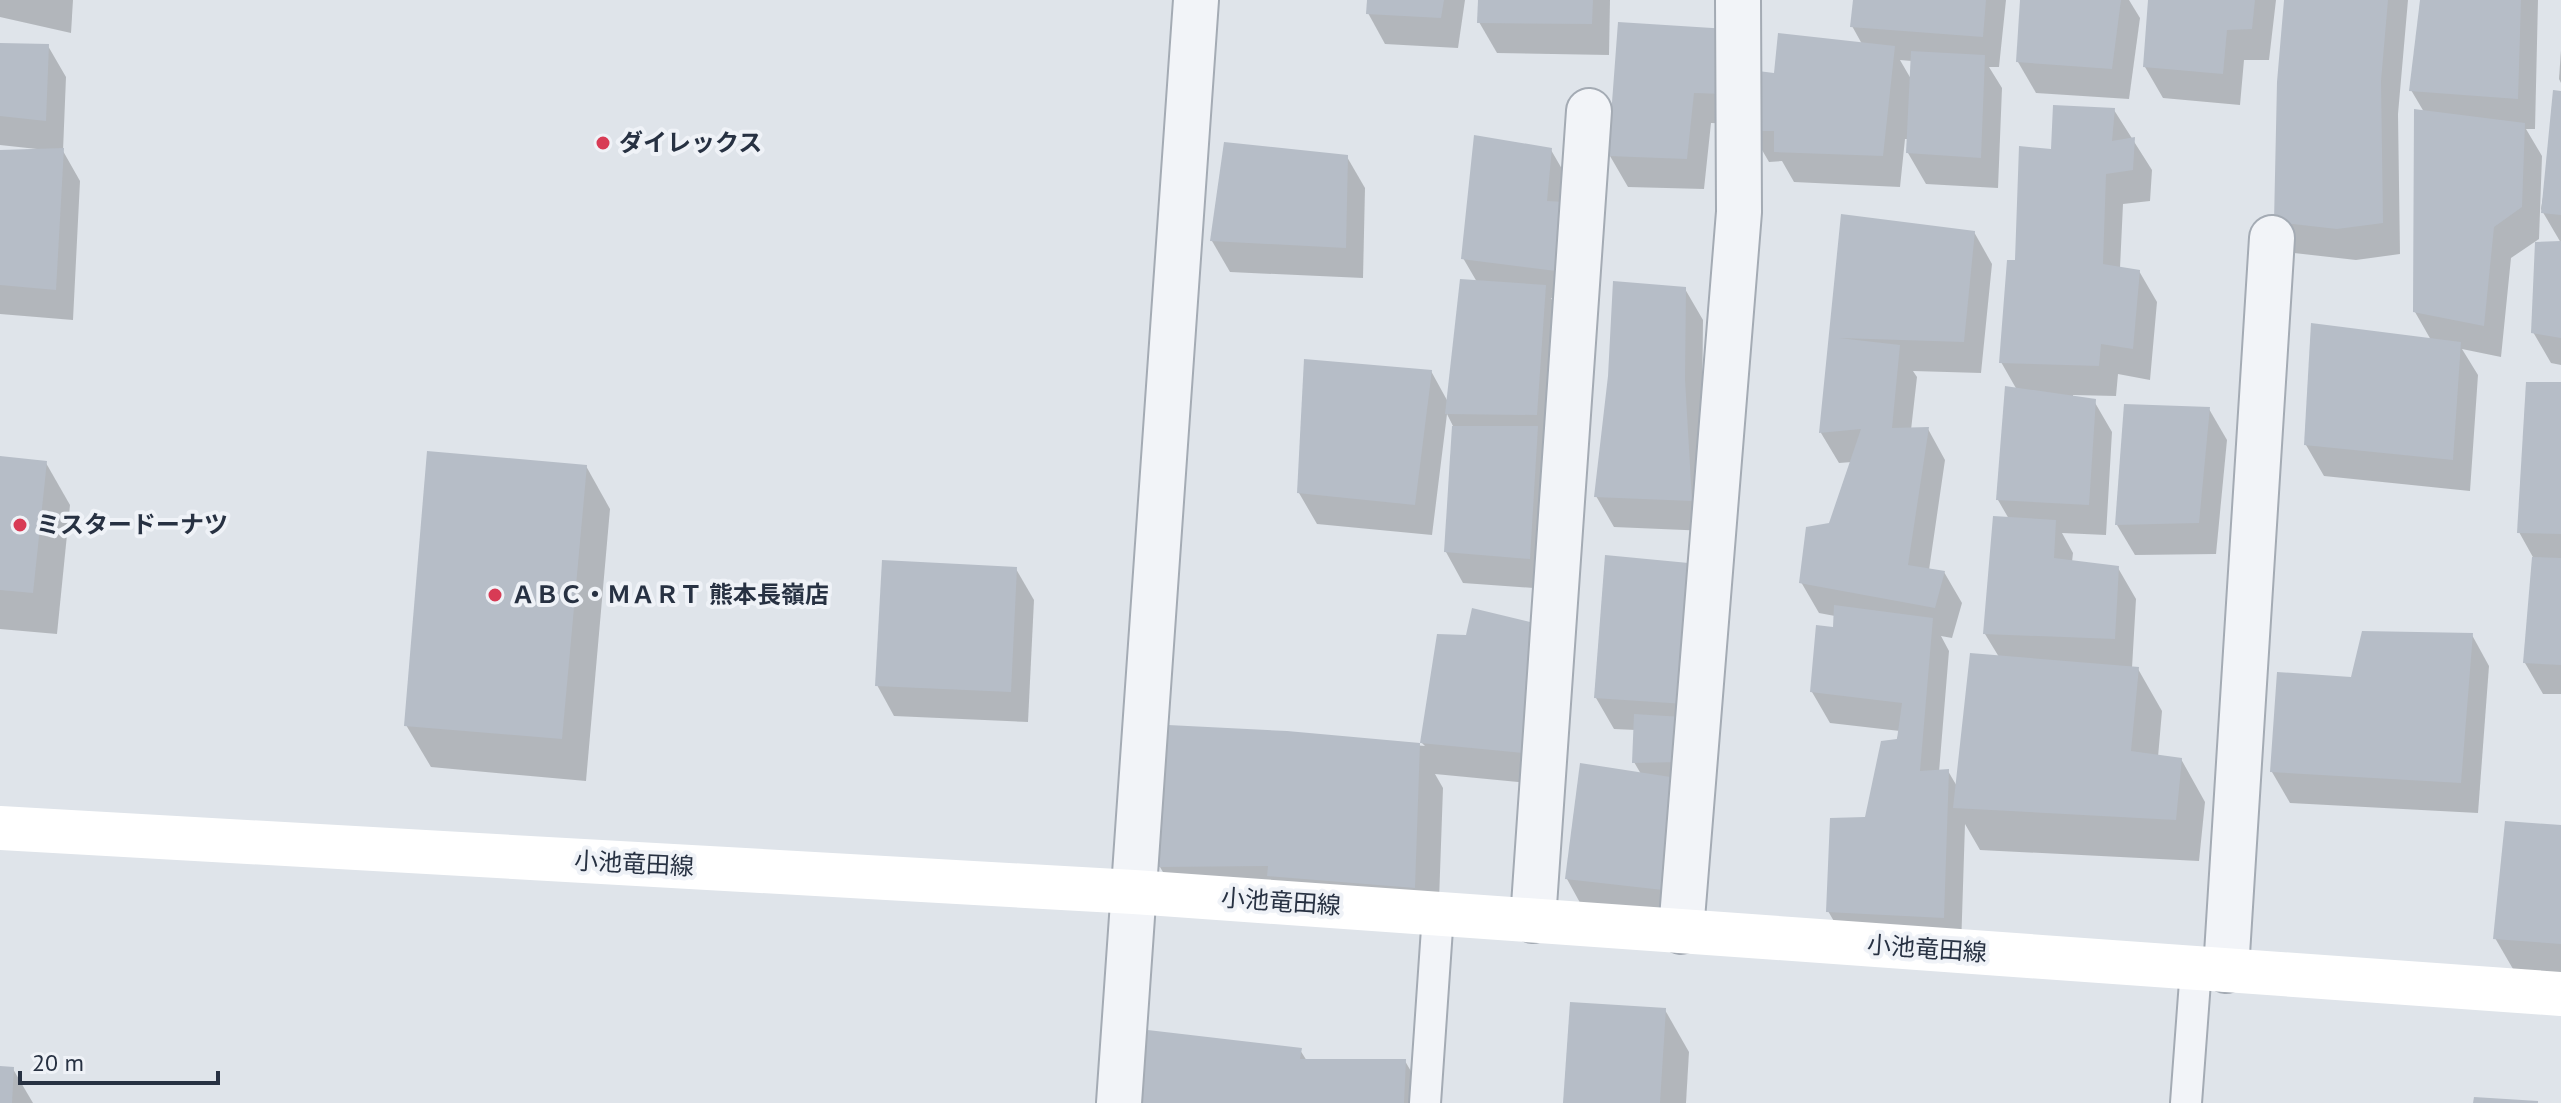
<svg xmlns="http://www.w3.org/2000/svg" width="2561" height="1103" font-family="'PT Sans','Noto Sans JP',sans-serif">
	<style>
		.shadow { fill: #0003; fill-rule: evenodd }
		.building { fill: #b6bdc7 }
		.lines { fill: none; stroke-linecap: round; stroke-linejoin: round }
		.lane-casing { stroke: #a4abb4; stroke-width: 34 }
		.street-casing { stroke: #a4abb4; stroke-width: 48 }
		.lane { stroke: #f2f4f8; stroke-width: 30 }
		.street { stroke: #f2f4f8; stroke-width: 44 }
		.secondary { stroke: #fff; stroke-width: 44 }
		.poi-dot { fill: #d83b55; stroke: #eff2f7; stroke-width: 3 }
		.labels { text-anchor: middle; stroke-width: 8; stroke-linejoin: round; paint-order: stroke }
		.poi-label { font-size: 24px; font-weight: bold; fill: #273142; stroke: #eff2f7; text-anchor: start }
		.street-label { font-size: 24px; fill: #273142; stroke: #eff2f7 }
	</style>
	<rect width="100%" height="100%" fill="#dfe4ea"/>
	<g class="shadow">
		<path d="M0,0H73L71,33L0,17Z"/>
		<path d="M1369,0H1465L1458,48L1385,44L1368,13Z"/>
		<path d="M1480,0H1610L1609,55L1497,53L1479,22Z"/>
		<path d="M1855,0H2006L1999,67H1989L2002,88L1998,188L1926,184L1908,153V139H1905L1900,187L1794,182L1782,161L1769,162L1751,131L1776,75L1862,44L1852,26ZM1900,60L1912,61L1911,79Z"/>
		<path d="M2022,0H2129L2140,18L2129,99L2036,93L2018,62Z"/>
		<path d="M2150,0H2276L2269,60H2244L2240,105L2163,98L2145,67Z"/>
		<path d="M2286,0H2408L2398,114L2400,254L2356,260L2294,253L2276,222Z"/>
		<path d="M2422,0H2538L2535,129H2526L2542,156L2539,239L2511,258L2501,357L2462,349L2478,375L2470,491L2324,476L2306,445L2431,340L2415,312L2424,112L2411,90Z"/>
		<path d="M1727,31L1741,124L1711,123L1704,189L1628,187L1610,156Z"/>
		<path d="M0,45L48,46L66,77L63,151L80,181L73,320L0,314V152L37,149L0,145Z"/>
		<path d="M2561,50V83L2559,79Z"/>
		<path d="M2561,93V365L2551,363L2533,332L2561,243L2541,209Z"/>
		<path d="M2114,110L2152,170L2150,201L2123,204L2120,268L2139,271L2157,302L2150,380L2118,374L2116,396L2073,395V398L2094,401L2112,432L2106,535L2062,533L2073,553L2072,562L2118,568L2136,599L2132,668L2138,669L2162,711L2158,757L2181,759L2205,802L2199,861L1980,850L1965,824L1961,948L1846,942L1828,911L1900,731L1830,723L1812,692L1835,629V616L1819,613L1801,582L1830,524L1852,462L1839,463L1821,433L1842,216L1974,232L1992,264L1981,373L1913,371L1917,377L1911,430L1928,429L1945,460L1929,570L1944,572L1962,603L1952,638L1941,636L1949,651L1939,772L1948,771L1958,788L1999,657L1985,634L2009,519L1998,500L2017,390L2001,362L2017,262L2053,151Z"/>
		<path d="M1551,150L1569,181L1573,301L1551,298L1563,318L1547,589L1463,583L1446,552L1454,428L1447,414L1432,535L1317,524L1299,493L1431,371L1448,402L1477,282L1463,258Z"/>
		<path d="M1347,157L1365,188L1363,278L1230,272L1212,241Z"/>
		<path d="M1685,289L1703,320L1702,411L1708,531L1614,527L1596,496Z"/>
		<path d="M2561,384V694H2543L2525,663L2534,559L2519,532Z"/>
		<path d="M2209,409L2227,440L2216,554L2135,555L2117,525Z"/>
		<path d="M0,458L46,463L70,505L57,634L0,629Z"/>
		<path d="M586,466L610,509L586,781L431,767L406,725Z"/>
		<path d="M1698,566L1680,920L1584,910L1567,879L1641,774L1634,762L1636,730L1614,729L1596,698Z"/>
		<path d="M1016,569L1034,600L1028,722L894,716L877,685Z"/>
		<path d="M1528,624L1546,655L1540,784L1435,774L1443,788L1438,929L1178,898L1160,867L1287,733L1425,746L1422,743L1468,637Z"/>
		<path d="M2472,635L2489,666L2478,813L2290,803L2272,772L2353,679Z"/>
		<path d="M2561,827V973L2513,969L2495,938Z"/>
		<path d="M1665,1010L1689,1052L1686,1103H1565Z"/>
		<path d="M1300,1050L1307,1061H1405L1423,1092L1422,1103H1133Z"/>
		<path d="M0,1068L13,1069L33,1103H0Z"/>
	</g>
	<g class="building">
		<path d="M1367,0H1444L1441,18L1366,14Z"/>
		<path d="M1478,0H1593L1592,24L1477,23Z"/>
		<path d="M1853,0H1986L1983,37L1850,27Z"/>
		<path d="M2020,0H2121L2112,69L2016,62Z"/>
		<path d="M2148,0H2255L2252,29L2227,30L2223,74L2143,67Z"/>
		<path d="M2284,0H2388L2381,81L2383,223L2337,229L2274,222L2277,82Z"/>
		<path d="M2420,0H2521L2518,99L2409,91Z"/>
		<path d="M1618,22L1728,29L1724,94L1694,93L1687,159L1608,156Z"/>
		<path d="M1778,33L1895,46L1883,156L1774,152V131H1749L1750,70L1774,73Z"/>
		<path d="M0,43L49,44L46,121L0,116Z"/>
		<path d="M1911,51L1985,55L1981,158L1906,153Z"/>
		<path d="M2553,90L2561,91V215L2541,213Z"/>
		<path d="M2053,105L2115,108L2112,141L2135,137L2133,170L2106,174L2103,264L2140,270L2133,349L2101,344L2099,366L1999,363L2007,260H2015L2019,146L2051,149Z"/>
		<path d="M2414,109L2525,123L2522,207L2494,227L2484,326L2413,312Z"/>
		<path d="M1474,135L1552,148L1547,201L1565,202L1556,271L1461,259Z"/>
		<path d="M1224,142L1348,155L1346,248L1210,241Z"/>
		<path d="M64,148L56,290L0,285V150Z"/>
		<path d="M1841,214L1975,231L1964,342L1839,338L1900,345L1892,428L1929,427L1908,565L1945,571L1935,608L1799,583L1806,527L1829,523L1861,429L1819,433Z"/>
		<path d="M2561,241V338L2531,333L2535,242Z"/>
		<path d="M1460,279L1546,285L1537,415L1445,414Z"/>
		<path d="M1613,281L1686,287L1685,379L1692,501L1594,497L1608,376Z"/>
		<path d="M2311,323L2461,342L2453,460L2304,445Z"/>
		<path d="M1304,359L1432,370L1415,505L1297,493Z"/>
		<path d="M2526,382H2561V534L2517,533Z"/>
		<path d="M2005,386L2096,399L2089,505L1996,500Z"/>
		<path d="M2124,404L2210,407L2199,523L2115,525Z"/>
		<path d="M1452,426H1538L1530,559L1444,552Z"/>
		<path d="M427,451L587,465L562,739L404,726Z"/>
		<path d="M0,456L47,461L33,593L0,590Z"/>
		<path d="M1993,516L2056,520L2054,558L2119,566L2115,639L1983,634Z"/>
		<path d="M1605,555L1699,564L1685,704L1594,698Z"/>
		<path d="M2532,557L2561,558V665L2523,663Z"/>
		<path d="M882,560L1017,567L1011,692L875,686Z"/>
		<path d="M1834,605L1933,618L1920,771L1949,769L1944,918L1826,912L1830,818L1865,817L1881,741L1897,739L1902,703L1810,692L1816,625L1833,627Z"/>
		<path d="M1472,608L1530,622L1523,753L1420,743L1415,888L1267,876L1268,866L1158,867L1168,725L1287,731L1420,743L1437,634L1466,635Z"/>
		<path d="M2362,631L2473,633L2461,783L2270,772L2277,672L2351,677Z"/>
		<path d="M1970,653L2139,667L2131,751L2182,758L2176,820L1953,808Z"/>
		<path d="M1634,714L1683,717L1680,762L1632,763Z"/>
		<path d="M1580,763L1677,778L1663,890L1565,879Z"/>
		<path d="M2505,821L2561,825V944L2493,939Z"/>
		<path d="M1570,1002L1666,1008L1660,1103H1563Z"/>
		<path d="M1139,1029L1302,1048L1300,1059H1406L1404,1103H1131Z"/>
		<path d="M0,1066L14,1067L12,1103H0Z"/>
		<path d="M2474,1097L2538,1101V1103H2473Z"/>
	</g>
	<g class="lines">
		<g class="lane-casing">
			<g id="lane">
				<path d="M1425,1103L1438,914"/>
				<path d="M2186,1103L2196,968"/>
			</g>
		</g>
		<g class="street-casing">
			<g id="street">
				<path d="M1533,920L1589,111"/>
				<path d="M1681,931L1739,212L1738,0"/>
				<path d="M2226,970L2272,238"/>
				<path d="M1119,1103L1196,0"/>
			</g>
		</g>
		<use href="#lane" class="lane"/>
		<use href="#street" class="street"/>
		<path class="secondary" d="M0,828L1134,892L2561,994"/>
	</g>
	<g class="poi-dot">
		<circle cx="603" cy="143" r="8"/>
		<circle cx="20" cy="525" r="8"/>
		<circle cx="495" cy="595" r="8"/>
	</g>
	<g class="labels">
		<g class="poi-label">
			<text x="619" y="151">ダイレックス</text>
			<text x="36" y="533">ミスタードーナツ</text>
			<text x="511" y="603">ＡＢＣ・ＭＡＲＴ 熊本長嶺店</text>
		</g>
		<g class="street-label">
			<text transform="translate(634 864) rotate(3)" y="8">小池竜田線</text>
			<text transform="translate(1281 902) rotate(4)" y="8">小池竜田線</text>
			<text transform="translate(1927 949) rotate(4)" y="8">小池竜田線</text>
		</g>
	</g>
	<path d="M20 1071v12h198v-12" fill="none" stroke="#273142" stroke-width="4"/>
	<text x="32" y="1071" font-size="24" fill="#273142" stroke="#eff2f7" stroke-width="6" paint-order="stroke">20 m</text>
</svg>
